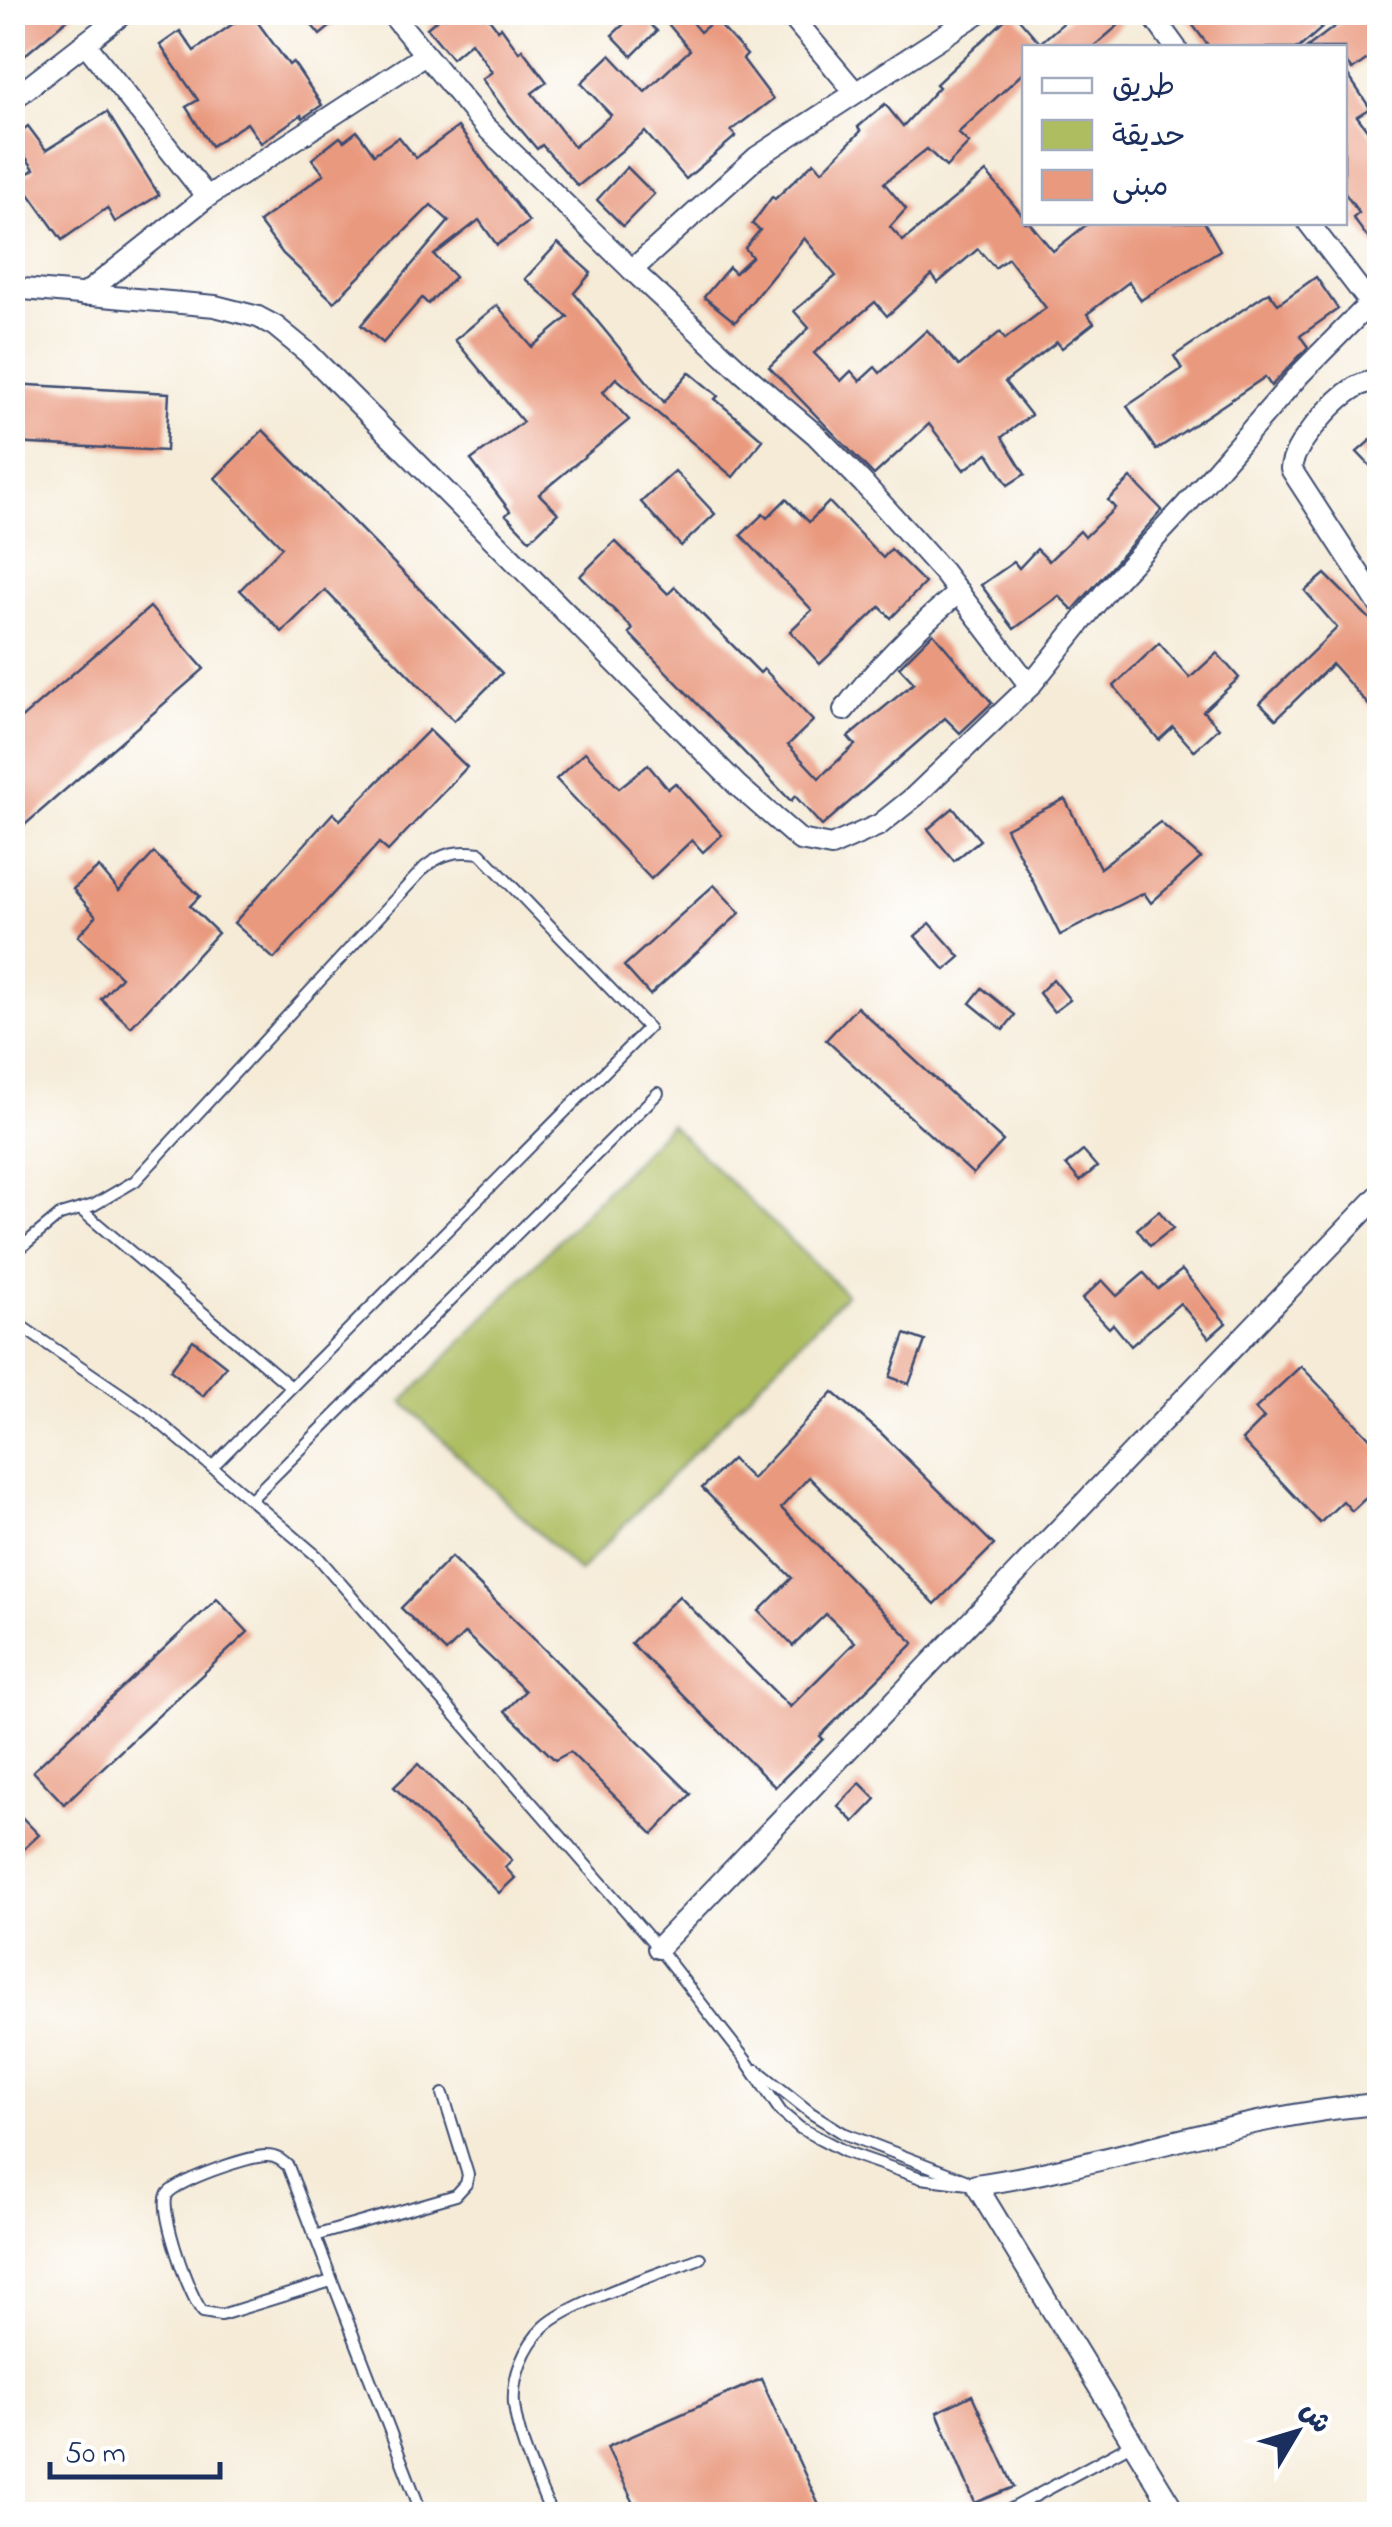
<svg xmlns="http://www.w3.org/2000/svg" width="1392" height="2527" font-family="'Indie Flower','Playpen Sans Arabic',sans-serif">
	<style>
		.green { fill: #adbd60; stroke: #64765f; stroke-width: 2.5 }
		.building { fill: #e9997e; fill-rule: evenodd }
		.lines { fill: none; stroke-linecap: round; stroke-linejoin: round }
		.service-casing { stroke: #3c4b70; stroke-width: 14 }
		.minor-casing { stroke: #3c4b70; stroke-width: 24 }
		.service { stroke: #fff; stroke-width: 10 }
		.minor { stroke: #fff; stroke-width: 20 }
	</style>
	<rect width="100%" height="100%" fill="#fff"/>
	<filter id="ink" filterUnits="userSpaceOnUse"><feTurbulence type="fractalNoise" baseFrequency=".01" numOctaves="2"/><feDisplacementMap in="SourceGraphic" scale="20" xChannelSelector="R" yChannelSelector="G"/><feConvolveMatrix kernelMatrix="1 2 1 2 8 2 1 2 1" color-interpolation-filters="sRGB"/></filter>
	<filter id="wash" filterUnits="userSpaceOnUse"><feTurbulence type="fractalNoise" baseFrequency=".0048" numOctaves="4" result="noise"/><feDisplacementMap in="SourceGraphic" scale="40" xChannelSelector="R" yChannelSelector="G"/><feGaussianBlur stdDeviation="2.25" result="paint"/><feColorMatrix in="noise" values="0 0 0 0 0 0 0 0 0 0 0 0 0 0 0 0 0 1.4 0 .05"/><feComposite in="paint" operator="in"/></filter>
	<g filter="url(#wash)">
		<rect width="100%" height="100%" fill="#f5ebd7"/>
		<path class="green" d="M670,1124L846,1294L579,1572L403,1402Z"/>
		<g id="blocks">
			<g class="building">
				<path d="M12,12H76L12,66Z"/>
				<path d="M250,12L289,65L293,62L322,105L303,118L301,115L261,143L247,123L211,146L186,107L198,100L160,45L180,31L194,51Z"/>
				<path d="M301,12H348L320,35Z"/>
				<path d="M446,12H484L498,30L501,27L519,52L522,49L547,82L532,93L574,147L611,115L581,83L610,55L645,92L690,50L658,12H683L700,32L715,20L747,55L743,59L773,99L731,131L736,136L686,179L645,132L578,186L542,145L537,149L506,112L482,79L492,72L471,42L452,58L427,28Z"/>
				<path d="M637,12L657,31L632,56L612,35Z"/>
				<path d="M1013,12L1040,43L1076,12H1112L1121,23L1092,48H1024V72L958,133L969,143L946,167L927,149L884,183L906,209L890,227L903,241L986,172L1024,217V222H1029L1053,251L1090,222H1204L1220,250L1141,300L1129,282L1087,314L1094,323L1062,348L1057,342L1005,382L1031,415L1002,437L1025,474L1008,485L988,453L964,470L929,424L874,475L769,367L809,328L794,311L836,276L804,238L735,322L704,297L729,267L735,273L752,257L745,248L760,230L752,224L772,197L775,199L814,162L822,171L861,131L858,127L885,104L903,126L939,87L936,84ZM978,249L995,268L1008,258L1046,308L1005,339L1000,332L959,366L927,330L880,373L875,367L860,381L851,371L841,381L814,353L875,302L887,316L932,275L938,283Z"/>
				<path d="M1183,12H1305L1322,28L1299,48H1210Z"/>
				<path d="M1354,12H1380V50L1352,70L1344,60V48H1306Z"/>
				<path d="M1344,69L1370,108L1357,116L1380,147V254L1353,218L1359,213L1344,192Z"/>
				<path d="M107,112L159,195L115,222L107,208L62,240L19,180L34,169L12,138L28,126L46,150Z"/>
				<path d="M458,127L529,222L497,245L479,220L434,255L455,277L428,304L422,298L383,343L361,325L449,221L431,205L334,302L283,254L259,222L324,174L312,159L340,137L344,141L357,131L374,154L399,137L416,158Z"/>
				<path d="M627,167L654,194L623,226L597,200Z"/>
				<path d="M558,243L591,273L574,293L664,402L689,372L718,396L715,399L763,440L733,477L616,378L603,392L629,420L539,494L558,513L530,540L506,515L510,511L471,460L523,422L455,340L497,305L532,347L568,317L525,279Z"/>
				<path d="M1316,277L1338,309L1300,336L1308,347L1271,386L1265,377L1156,450L1127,406L1182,369L1174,356L1269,292L1278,304Z"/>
				<path d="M12,384L169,393L166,451L12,443Z"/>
				<path d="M263,430L502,673L454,721L325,590L282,632L240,590L282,547L215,478Z"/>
				<path d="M1380,432V476L1357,452Z"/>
				<path d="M675,471L715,514L681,546L641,502Z"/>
				<path d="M1131,478L1162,510L1073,610L1059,596L1014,629L981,585L1014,562L1019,568L1037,549L1049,561L1080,531L1085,537L1115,508L1108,500Z"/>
				<path d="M786,499L809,522L829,502L883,558L891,549L925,583L891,618L880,607L820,664L790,631L812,610L741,535L763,514L767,518Z"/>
				<path d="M615,541L668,594L675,587L760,673L764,669L813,721L788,745L819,778L855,745L848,737L914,683L899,667L933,633L992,703L960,733L945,718L822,826L795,796L791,801L629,633L633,629L580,576Z"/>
				<path d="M1325,574L1380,629V718L1332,664L1276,719L1260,703L1337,628L1305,591Z"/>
				<path d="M150,607L204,669L12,836V726Z"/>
				<path d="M1159,643L1190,678L1217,653L1239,678L1203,711L1219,728L1194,751L1173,727L1159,740L1114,686Z"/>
				<path d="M429,730L467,767L388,851L379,843L274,959L234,923L333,813L340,820Z"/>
				<path d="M585,752L619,788L648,765L668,789L675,783L722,835L703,852L692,840L651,879L556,779Z"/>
				<path d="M1065,799L1100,868L1160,822L1201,858L1151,903L1144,893L1060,935L1006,828Z"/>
				<path d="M953,808L980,840L954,861L928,829Z"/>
				<path d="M154,853L200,896L190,906L218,933L131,1027L101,999L121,977L78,936L96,916L73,889L99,867L119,891Z"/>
				<path d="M714,885L740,913L650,995L624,966Z"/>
				<path d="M930,923L960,957L945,970L915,936Z"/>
				<path d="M1053,979L1070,1000L1054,1012L1039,993Z"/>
				<path d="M982,988L1015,1015L1003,1030L970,1003Z"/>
				<path d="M857,1007L1003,1141L973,1174L826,1040Z"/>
				<path d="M1083,1151L1097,1167L1080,1181L1066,1165Z"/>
				<path d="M1159,1211L1173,1228L1150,1246L1137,1229Z"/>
				<path d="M1182,1270L1226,1323L1209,1338L1180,1303L1131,1346L1113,1324L1109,1328L1082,1299L1102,1280L1117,1296L1144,1273L1158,1289Z"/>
				<path d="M905,1334L925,1341L909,1384L890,1377Z"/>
				<path d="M193,1340L226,1366L203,1396L170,1370Z"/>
				<path d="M1301,1366L1380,1449V1485L1352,1511L1343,1501L1320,1523L1242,1440L1264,1418L1255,1409Z"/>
				<path d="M833,1392L881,1433L994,1545L935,1604L809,1477L781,1508L914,1643L820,1736L823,1739L775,1787L631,1643L679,1596L790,1707L855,1642L826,1614L793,1646L759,1611L792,1578L702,1488L732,1459L752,1479Z"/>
				<path d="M451,1557L691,1794L653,1834L570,1752L555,1760L505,1711L525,1691L465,1633L446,1652L401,1608Z"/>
				<path d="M217,1599L248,1632L64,1804L33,1771Z"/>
				<path d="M418,1764L512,1860L505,1867L515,1878L499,1893L394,1787Z"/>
				<path d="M860,1783L876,1799L854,1822L838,1806Z"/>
				<path d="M12,1807L39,1835L12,1860Z"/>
				<path d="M761,2379L823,2514H639L607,2447Z"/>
				<path d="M972,2395L1014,2487L975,2503L937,2412Z"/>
			</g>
		</g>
	</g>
	<g filter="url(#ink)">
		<use href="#blocks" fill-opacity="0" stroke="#3c4b70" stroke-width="2.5"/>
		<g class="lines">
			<g class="service-casing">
				<g id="service">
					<path d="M80,1209L291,1387"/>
					<path d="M12,1255L60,1215L94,1205L135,1181L425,867C443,853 457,850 480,853L648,1028L212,1467"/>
					<path d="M12,1320L147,1412L317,1556L658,1948L745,2059L781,2112L800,2128L846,2152L921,2178L976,2185"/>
					<path d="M252,1498L658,1093"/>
					<path d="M757,2070L811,2113L843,2133L965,2180"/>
					<path d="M314,2236L456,2195L466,2184L468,2175L443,2094"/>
					<path d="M331,2281L221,2315L203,2312C190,2299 159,2211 167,2195C173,2182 251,2155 267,2156C276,2156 281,2160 288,2166L422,2514"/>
					<path d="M551,2514C538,2480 518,2442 514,2404C512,2377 524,2346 544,2327C572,2301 662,2273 700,2258"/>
					<path d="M1002,2514L1133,2443"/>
				</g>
			</g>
			<g class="minor-casing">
				<g id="minor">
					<path d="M390,12L484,125L632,270L743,373L816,435L863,483L943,572L1030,686"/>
					<path d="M788,12L855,92"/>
					<path d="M1150,12L1176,48"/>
					<path d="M12,100L125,12"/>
					<path d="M207,197L425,55"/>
					<path d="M1308,222L1370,303"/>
					<path d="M632,270L757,157L980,12"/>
					<path d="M12,288L215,306L258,317L275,326L308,353L737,785L800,840L831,846L879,825L914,797L1030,686L1106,591L1185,506L1300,374L1380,293"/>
					<path d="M84,295L207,197L85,43"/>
					<path d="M1380,379C1372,382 1362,383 1356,387C1335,399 1293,445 1291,469L1380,606"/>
					<path d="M844,710C878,665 915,629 959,592"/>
					<path d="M658,1948L1380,1194"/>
					<path d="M1176,2514L976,2185C1112,2165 1242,2114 1380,2104"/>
				</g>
			</g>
			<use href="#service" class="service"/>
			<use href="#minor" class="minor"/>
		</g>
	</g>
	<rect width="1392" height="2527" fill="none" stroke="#fff" stroke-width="50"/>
	<rect x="1022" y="45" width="325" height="180" fill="#ffffff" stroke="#a4acbf" stroke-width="2.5"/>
	<rect x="1042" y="78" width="50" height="15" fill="#ffffff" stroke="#a4acbf" stroke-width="2.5"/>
	<text x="1112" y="95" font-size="30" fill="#1b2f5e">طريق</text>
	<rect x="1042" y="120" width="50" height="30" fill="#adbd60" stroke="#a4acbf" stroke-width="2.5"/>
	<text x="1112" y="145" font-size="30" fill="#1b2f5e">حديقة</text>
	<rect x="1042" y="170" width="50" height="30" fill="#e9997e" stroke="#a4acbf" stroke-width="2.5"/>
	<text x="1112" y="195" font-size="30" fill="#1b2f5e">مبنى</text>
	<g transform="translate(1297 2432) rotate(52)" stroke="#ffffff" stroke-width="8" paint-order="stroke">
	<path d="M0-8L18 38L0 25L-18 38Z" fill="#1b2f5e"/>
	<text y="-15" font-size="28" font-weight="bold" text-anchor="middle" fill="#1b2f5e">ش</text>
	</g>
	<path d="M50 2462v15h170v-15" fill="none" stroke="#1b2f5e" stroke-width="5"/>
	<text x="65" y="2462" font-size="30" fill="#1b2f5e" stroke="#ffffff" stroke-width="8" paint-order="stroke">50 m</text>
</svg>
